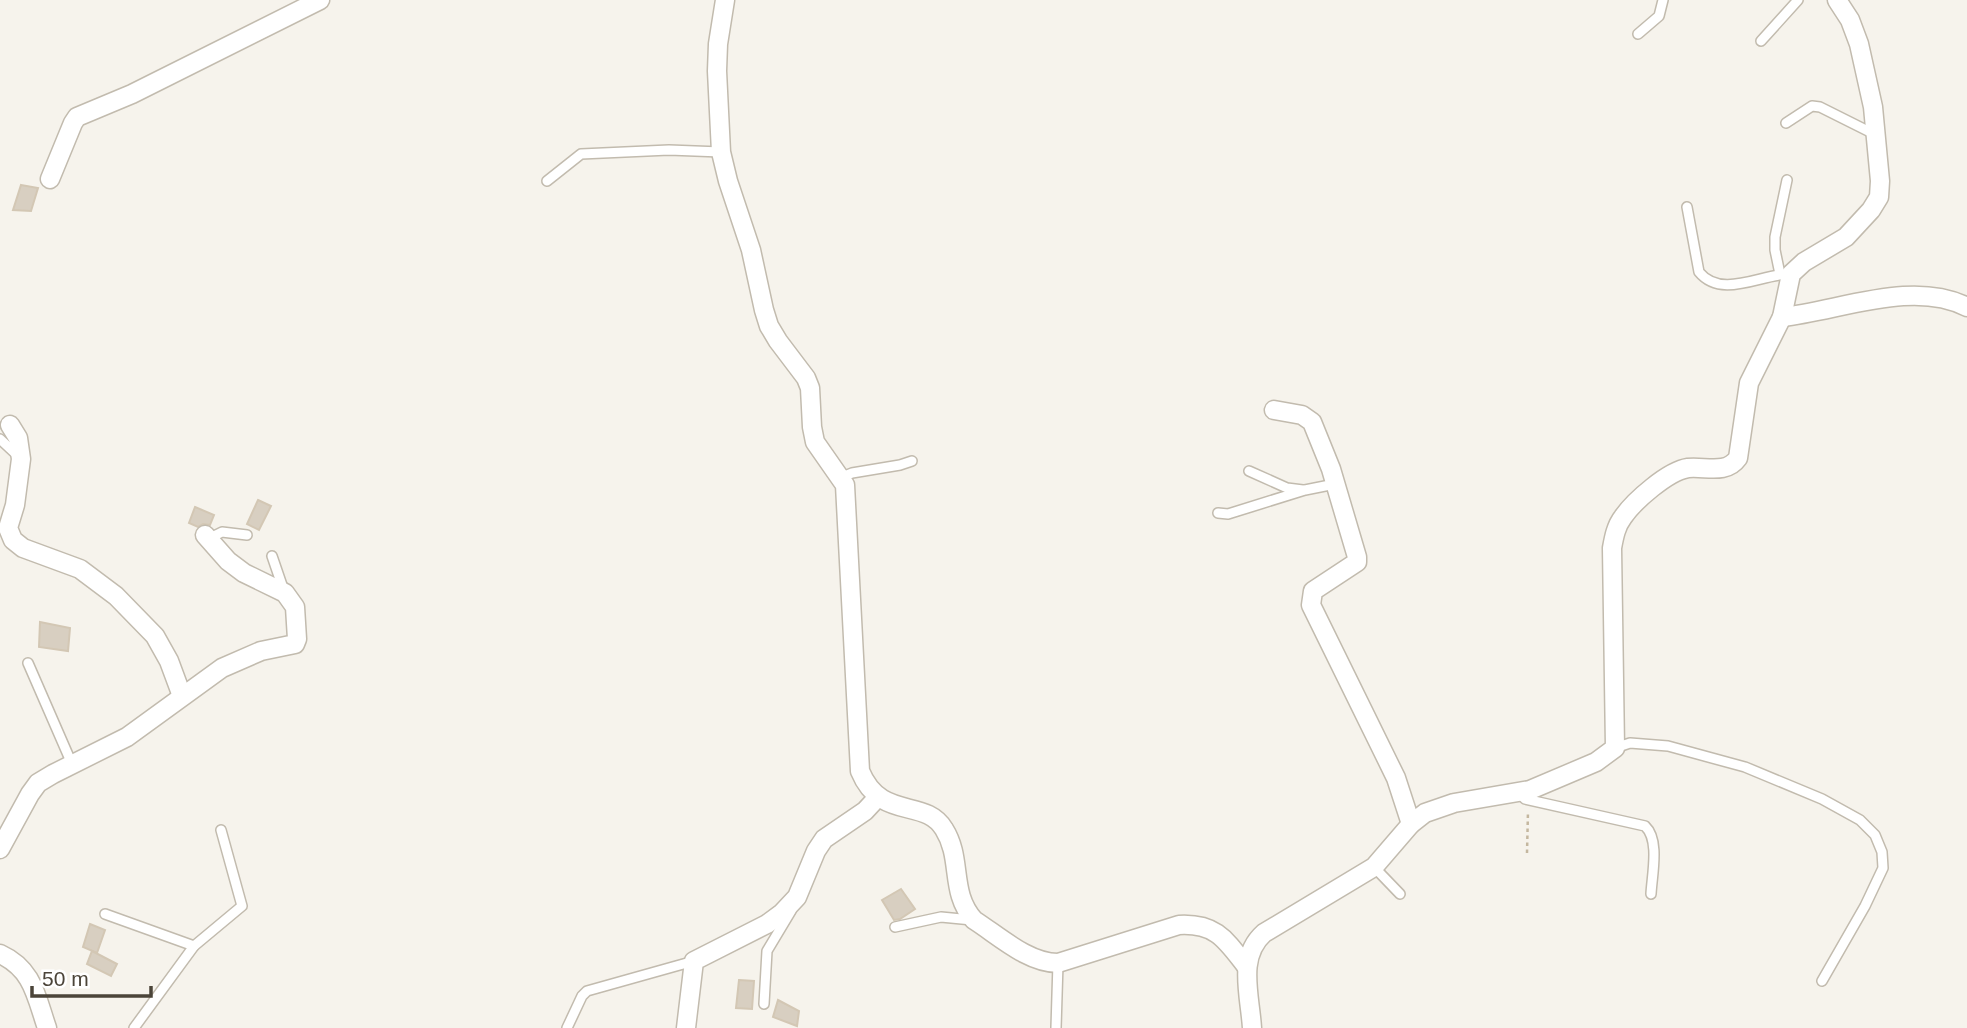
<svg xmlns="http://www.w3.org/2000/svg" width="1967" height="1028" font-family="Helvetica,sans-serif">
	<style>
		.building { fill: #d8cfc1; stroke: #d3c7b4; stroke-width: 2 }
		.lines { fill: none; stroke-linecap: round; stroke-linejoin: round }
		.lane-casing { stroke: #c2bbae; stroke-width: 12 }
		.street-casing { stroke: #c2bbae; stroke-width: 21 }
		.path { stroke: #c4b79f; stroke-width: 2.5; stroke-dasharray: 3.5 3.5; stroke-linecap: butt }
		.lane { stroke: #fff; stroke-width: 9 }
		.street { stroke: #fff; stroke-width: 18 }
	</style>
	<rect width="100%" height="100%" fill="#f6f3ec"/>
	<g class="building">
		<path d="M21,185L38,188L31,211L13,210Z"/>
		<path d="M258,500L271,506L259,530L247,524Z"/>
		<path d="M195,507L214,515L210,525L203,524L198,527L189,523Z"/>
		<path d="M40,622L70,628L68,651L39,647Z"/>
		<path d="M901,889L915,909L900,919L894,920L882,900Z"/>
		<path d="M90,924L105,930L97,953L83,947Z"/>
		<path d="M92,951L117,964L111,976L87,964Z"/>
		<path d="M739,980L754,981L752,1009L736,1008Z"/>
		<path d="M778,1000L799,1011L797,1026L773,1017Z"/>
	</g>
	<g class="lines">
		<g class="lane-casing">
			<g id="lane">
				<path d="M1638,34L1659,16L1663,0"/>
				<path d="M1761,41L1798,0"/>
				<path d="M1786,123L1812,106L1820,107L1876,135"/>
				<path d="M547,181L581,154L669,150L721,152"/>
				<path d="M1687,207L1699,272C1722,300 1763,273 1791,274"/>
				<path d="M1780,274L1775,250V237L1787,180"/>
				<path d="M0,439L17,455"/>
				<path d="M1249,471L1287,488L1303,490"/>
				<path d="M845,483L847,475L852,473L900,465L912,461"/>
				<path d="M1218,513L1228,514L1305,490L1335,484"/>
				<path d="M208,539L222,532L247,535"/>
				<path d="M272,556L284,591"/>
				<path d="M28,663L72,764"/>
				<path d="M1615,748L1630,743L1668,746L1745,767L1822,799L1860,820L1875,835L1882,852L1883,868L1865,906L1822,981"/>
				<path d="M1519,793L1525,799L1645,826C1660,840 1652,874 1651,894"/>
				<path d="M1374,867L1400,894"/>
				<path d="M105,914L194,946"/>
				<path d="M895,927L941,917L972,920"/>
				<path d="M764,1004L767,951L791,911"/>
				<path d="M134,1028L194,946L242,906L221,830"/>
				<path d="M567,1028L582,996L587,991L694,961"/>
				<path d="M1056,1028L1058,963"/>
			</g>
		</g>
		<g class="street-casing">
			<g id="street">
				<path d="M725,0L718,44L717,71L721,152L728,181L751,250L764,310L769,326L778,341L806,378L810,388L812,427L815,442L845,485L860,771C881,822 925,797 944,829C963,859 949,892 974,920C999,936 1028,963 1058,963L1179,925C1216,923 1226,940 1246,966"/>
				<path d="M50,179L73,123L77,117L132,94L320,0"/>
				<path d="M1782,317C1839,311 1913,279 1967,307"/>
				<path d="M1274,410L1302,415L1312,422L1331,469L1357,557V562L1313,591L1311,605L1396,778L1411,824"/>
				<path d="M10,425L18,438L21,459L15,505L8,528L13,540L23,548L80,569L116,596L155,636L169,661L182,696"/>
				<path d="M0,849L30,794L38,783L53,774L127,737L222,668L261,651L295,644L297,639L295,607L285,593L244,573L228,561L205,535"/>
				<path d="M0,954C33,969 36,996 47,1028"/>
				<path d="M686,1028L694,961L767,924L782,913L797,897L816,851L824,839L865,811L878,797"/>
				<path d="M1252,1028C1250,995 1237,957 1264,933L1374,867L1411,824L1425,813L1454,803L1530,790L1596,762L1615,748L1612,548C1614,537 1616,526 1623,517C1634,501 1668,471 1688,468C1705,466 1726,475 1738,458L1749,383L1782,317L1791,274L1804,262L1846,237L1871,210L1879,197L1880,181L1873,107L1859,44L1850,20L1837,0"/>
			</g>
		</g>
		<path class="path" d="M1527,853L1528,811"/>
		<use href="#lane" class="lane"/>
		<use href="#street" class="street"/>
	</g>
	<path d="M32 986v10h119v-10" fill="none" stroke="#4b4439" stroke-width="3.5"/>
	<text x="42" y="986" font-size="21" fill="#4b4439" stroke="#ffffff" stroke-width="5" paint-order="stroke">50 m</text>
</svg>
